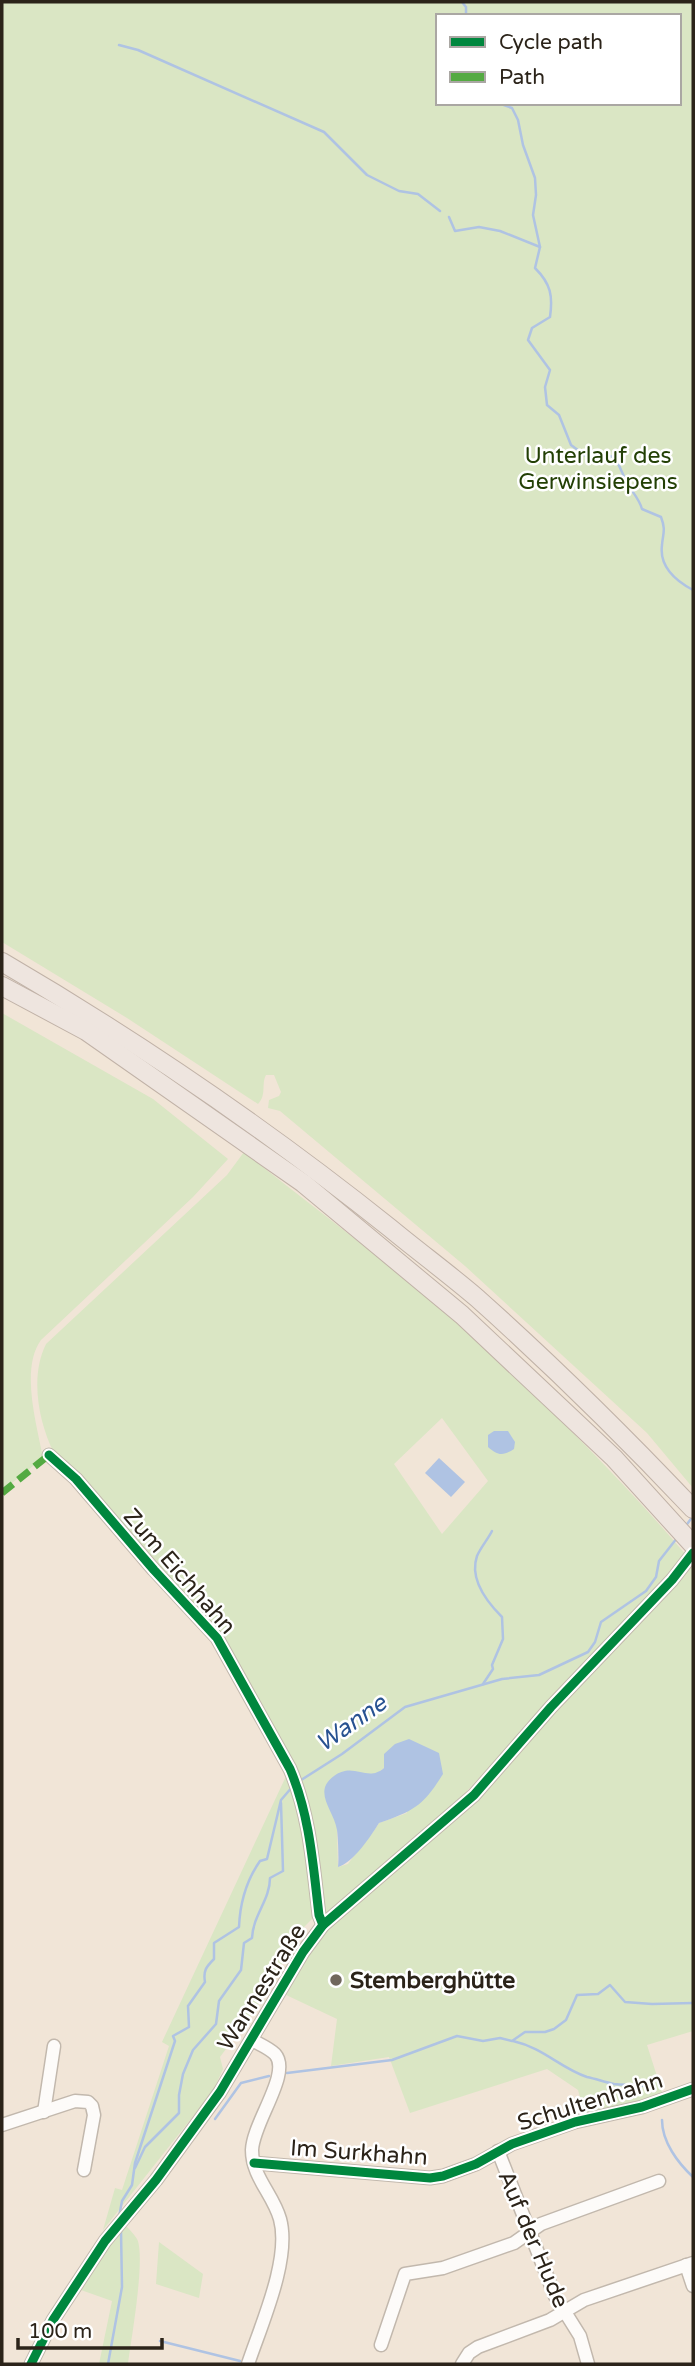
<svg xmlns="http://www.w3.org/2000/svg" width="695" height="2366" font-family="'Varela Round',sans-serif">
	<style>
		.green { fill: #dae6c4; fill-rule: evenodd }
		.water { fill: #afc3e3 }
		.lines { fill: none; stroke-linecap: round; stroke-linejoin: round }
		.stream { stroke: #afc3e3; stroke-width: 2.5 }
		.minor-casing { stroke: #c2b8ad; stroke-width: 15 }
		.highway-casing { stroke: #c0b2a7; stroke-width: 20 }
		.minor { stroke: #fdfbf9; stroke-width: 12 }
		.highway { stroke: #eee5df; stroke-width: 18 }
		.quiet { stroke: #54aa42; stroke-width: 7; stroke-dasharray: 14 7; stroke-linecap: butt }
		.cycleway-casing { stroke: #fff; stroke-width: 13 }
		.cycleway { stroke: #00873e; stroke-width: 9 }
		.poi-dot { fill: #70675c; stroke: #fff; stroke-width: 2.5 }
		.labels { text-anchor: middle; stroke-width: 5; stroke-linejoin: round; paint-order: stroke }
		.park-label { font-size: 23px; fill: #234005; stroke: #fff }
		.street-label { font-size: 23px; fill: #2b2319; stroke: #fff }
		.poi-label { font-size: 23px; font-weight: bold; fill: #2b2319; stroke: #fff; text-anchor: start }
		.water-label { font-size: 24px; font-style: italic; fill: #285291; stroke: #fff }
	</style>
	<rect width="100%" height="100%" fill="#f1e5d7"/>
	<g class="green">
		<path d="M2,2H693V1488L647,1433L465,1266L280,1111L268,1108L269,1100L279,1096L281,1092L274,1075H266C261,1084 267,1095 258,1104L127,1018L2,942ZM438,16H679V103H438Z"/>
		<path d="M2,1013L153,1099L228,1159L193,1197L41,1340C20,1369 37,1425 43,1458L2,1491Z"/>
		<path d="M244,1152C324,1216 408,1277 483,1346C555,1413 624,1482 687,1556L434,1826L323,1920L310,1820L219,1636L54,1453C38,1421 30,1376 46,1344L227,1175ZM442,1418L488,1481L442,1534L394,1464ZM384,1768L407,1813L379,1823C370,1838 358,1850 348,1864L338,1867L337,1829L370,1775L378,1773Z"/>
		<path d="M693,1561V2031L647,2045L663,2095L585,2115L578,2090L547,2069L410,2113L389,2057L331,2066L337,2019L284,1994L326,1927L575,1691L636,1628Z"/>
		<path d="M288,1772L297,1794L316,1915L304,1927L253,2013L220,2057L223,2069L213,2091L103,2230L115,2188L122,2190L169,2046L162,2042Z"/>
		<path d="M126,2226C130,2230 134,2234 137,2239C146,2256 131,2341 128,2364H99L112,2301L81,2290L108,2247Z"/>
		<path d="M159,2242L203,2274L199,2298L156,2284Z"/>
	</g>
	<g class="water">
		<path d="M494,1431H508L515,1442L514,1449C503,1456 498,1456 488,1447V1435Z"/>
		<path d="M439,1458L465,1482L451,1497L425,1473Z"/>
		<path d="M409,1739L439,1753L443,1774C423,1806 414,1811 379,1823C371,1836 353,1863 338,1867C339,1859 338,1837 337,1830C334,1810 312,1792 334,1776C354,1761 367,1783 384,1768V1754L395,1744Z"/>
	</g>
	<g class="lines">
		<g class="stream">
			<path d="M462,2L466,7V16"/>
			<path d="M119,45L138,50L324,132L367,175L399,191L418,194L440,211"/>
			<path d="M498,103L512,108L518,120L523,145L535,178L536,195L533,215L540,247L535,268C551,284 553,296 550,317L532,328L528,340L550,370L545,387L547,405L559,415L571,445L586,456C618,454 613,453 626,481C631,491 639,498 642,509L661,517C666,530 663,533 662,545C659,567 676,581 693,590"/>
			<path d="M449,217L455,231L479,227L500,231L540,247"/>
			<path d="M685,1527L693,1516"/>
			<path d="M483,1684L493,1669L492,1665L503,1639L502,1617C487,1602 469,1579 477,1556C481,1547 488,1539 492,1531"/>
			<path d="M298,1782L342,1754L405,1707L502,1679L539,1675L588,1652L595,1642L601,1622L646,1591L656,1577L659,1561L677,1538"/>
			<path d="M513,2041C544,2048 560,2068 587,2077C596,2079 605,2082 614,2084C629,2086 638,2082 652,2089"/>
			<path d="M287,2073L392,2060L457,2036L483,2041L500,2038L512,2041L525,2032H545L554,2029L566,2020L577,1995L598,1994L610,1985L625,2002L652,2004L693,2003"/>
			<path d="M215,2119L241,2083L269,2076"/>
			<path d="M662,2120C662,2142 678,2163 693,2177"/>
			<path d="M135,2168L145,2147L179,2113V2095L183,2074L193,2050L216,2024L219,2001L241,1970L244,1943L252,1938C253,1915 270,1900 270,1878L283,1871L281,1803"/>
			<path d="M119,2217L122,2201L132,2185L135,2163L175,2041L173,2036L189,2027L188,2006L205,1982C203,1971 206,1967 214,1959V1943L239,1927C240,1903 246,1881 260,1861L267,1859L281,1800L293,1786"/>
			<path d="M160,2341L240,2361"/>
			<path d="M108,2364L122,2287L121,2231"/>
		</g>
		<g class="minor-casing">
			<g id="minor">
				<path d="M49,1455L76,1479L154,1570L217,1638L290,1769C310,1816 313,1865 319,1915L323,1925"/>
				<path d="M44,2112L54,2046"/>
				<path d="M2,2125L75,2101L88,2102L92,2106L94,2115L84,2170"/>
				<path d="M498,2151L555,2296L580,2336L588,2364"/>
				<path d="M254,2163L430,2178L443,2176L476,2164L512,2144L575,2122L642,2107L693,2089"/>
				<path d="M686,2265L693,2286"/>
				<path d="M381,2345L405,2274L443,2268L514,2243L541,2224L659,2181"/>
				<path d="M31,2364L53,2320L105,2241L156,2180L220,2092L303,1952L323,1925L474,1795L551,1707L672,1580L693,1553"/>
				<path d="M248,2364C261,2325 291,2259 280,2219C273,2194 252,2177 252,2150C253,2122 292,2073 275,2054C269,2048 259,2044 252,2040"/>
				<path d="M462,2364L469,2353L478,2347L550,2320L584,2300L693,2263"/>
			</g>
		</g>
		<g class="highway-casing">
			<g id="highway">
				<path d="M2,962C139,1042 266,1129 390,1228C419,1252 449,1274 477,1298C552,1365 624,1436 693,1509"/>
				<path d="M2,986L86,1031L303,1183L462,1315L614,1458L693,1545"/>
			</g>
		</g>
		<use href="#minor" class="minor"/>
		<use href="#highway" class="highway"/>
		<path class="quiet" d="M2,1493L49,1455"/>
		<g class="cycleway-casing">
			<g id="cycleway">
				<path d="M49,1455L76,1479L154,1570L217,1638L290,1769C310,1816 313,1865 319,1915L323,1925"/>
				<path d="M254,2163L430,2178L443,2176L476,2164L512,2144L575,2122L642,2107L693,2089"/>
				<path d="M31,2364L53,2320L105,2241L156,2180L220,2092L303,1952L323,1925L474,1795L551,1707L672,1580L693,1553"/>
			</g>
		</g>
		<use href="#cycleway" class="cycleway"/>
	</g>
	<circle class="poi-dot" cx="336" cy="1980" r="7"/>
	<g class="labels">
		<g class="park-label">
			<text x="598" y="463">Unterlauf des<tspan x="598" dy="26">Gerwinsiepens</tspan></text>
		</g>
		<g class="street-label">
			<text transform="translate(180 1571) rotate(49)" y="8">Zum Eichhahn</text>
			<text transform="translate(261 1987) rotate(-58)" y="8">Wannestraße</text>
			<text transform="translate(590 2101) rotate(-17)" y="8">Schultenhahn</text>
			<text transform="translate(359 2152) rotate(4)" y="8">Im Surkhahn</text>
			<text transform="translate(534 2239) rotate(67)" y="8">Auf der Hude</text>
		</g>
		<g class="poi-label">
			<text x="350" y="1988">Stemberghütte</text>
		</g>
		<g class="water-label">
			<text transform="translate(351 1723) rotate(-35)" y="8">Wanne</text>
		</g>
	</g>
	<rect width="695" height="2366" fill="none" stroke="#2b2319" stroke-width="7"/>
	<rect x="436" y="14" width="245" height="91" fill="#ffffff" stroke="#aaa7a3" stroke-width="2"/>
	<rect x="450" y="37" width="35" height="10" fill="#00873e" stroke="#aaa7a3" stroke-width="2"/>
	<text x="499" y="49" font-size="21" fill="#2b2319">Cycle path</text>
	<rect x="450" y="72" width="35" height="10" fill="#54aa42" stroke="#aaa7a3" stroke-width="2"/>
	<text x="499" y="84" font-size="21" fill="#2b2319">Path</text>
	<path d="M18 2338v10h144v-10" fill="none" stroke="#2b2319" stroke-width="3.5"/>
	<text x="28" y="2338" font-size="21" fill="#2b2319" stroke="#ffffff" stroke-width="5" paint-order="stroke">100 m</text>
</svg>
